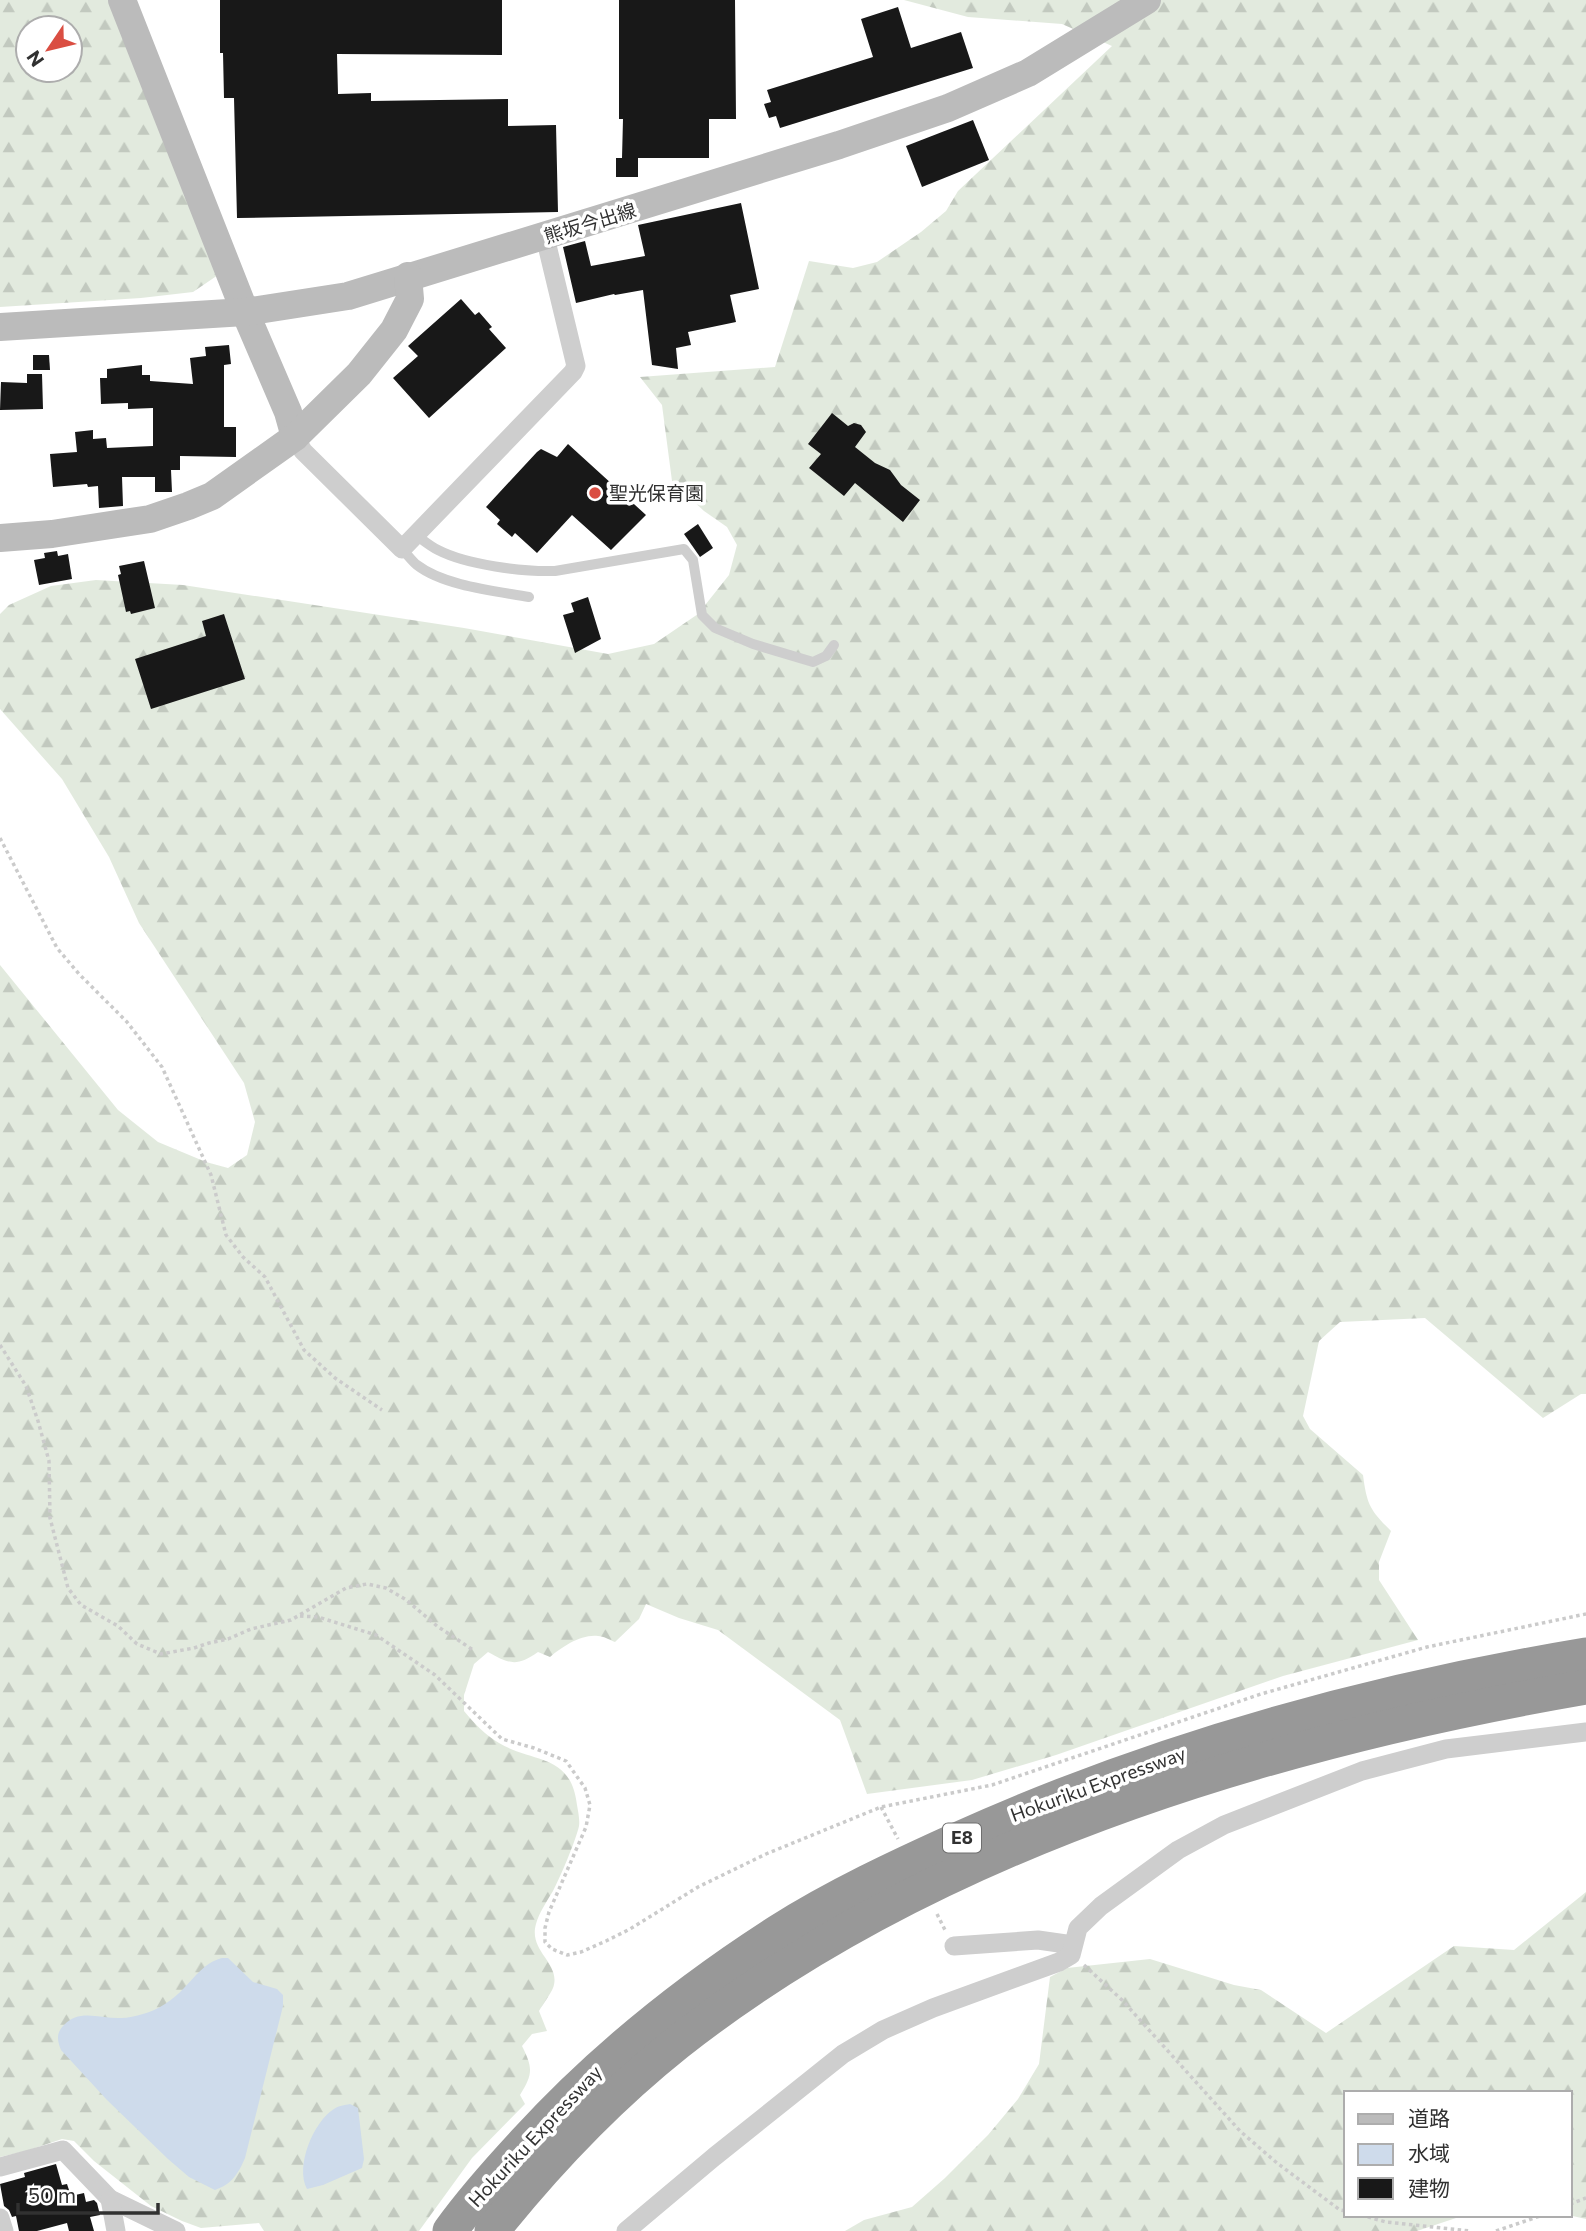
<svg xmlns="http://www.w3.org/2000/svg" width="1586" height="2231" font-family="Commissioner,'Noto Sans JP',sans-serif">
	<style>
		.forest { fill: url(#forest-firs); fill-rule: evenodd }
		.water { fill: #cedbeb }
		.building { fill: #181818 }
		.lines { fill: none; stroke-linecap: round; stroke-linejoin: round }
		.path { stroke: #cbcbcb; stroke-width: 3.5; stroke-dasharray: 3.5 3.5; stroke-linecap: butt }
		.lane { stroke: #cecece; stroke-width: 10 }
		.street { stroke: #cecece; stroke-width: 19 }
		.secondary { stroke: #bbb; stroke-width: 28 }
		.highway { stroke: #989898; stroke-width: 35 }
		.poi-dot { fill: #da4e42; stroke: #fff; stroke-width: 2.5 }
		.labels { text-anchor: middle; stroke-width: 7; stroke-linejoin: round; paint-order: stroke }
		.shield { fill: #fff; stroke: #6f6f6f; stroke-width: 2 }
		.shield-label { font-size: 18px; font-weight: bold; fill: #313131 }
		.street-label { font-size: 19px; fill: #313131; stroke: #fff }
		.poi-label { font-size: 19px; fill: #313131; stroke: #fff; text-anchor: start }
	</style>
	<defs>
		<pattern id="forest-firs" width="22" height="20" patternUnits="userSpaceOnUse" patternTransform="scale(1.75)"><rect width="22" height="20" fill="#e2eade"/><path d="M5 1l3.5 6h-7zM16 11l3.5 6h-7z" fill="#c2c9bf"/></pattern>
	</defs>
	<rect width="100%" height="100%" fill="#fff"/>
	<g class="forest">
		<path d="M0,0H109L218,275L193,292L141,298L0,307ZM28,28H70V70H28Z"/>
		<path d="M904,0H1586V1394H1581L1543,1418L1425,1318L1340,1322L1319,1341L1303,1416L1310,1429L1363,1475C1367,1505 1370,1510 1391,1531L1379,1562V1580L1418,1640L1283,1676L1056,1755L972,1780L867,1794L840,1720L718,1630L679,1618L646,1604L639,1619L615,1642C610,1640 603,1636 598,1636C581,1634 562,1647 550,1657L538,1652C517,1667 509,1664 488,1652L474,1664L464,1695V1711C474,1723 485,1735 499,1743C533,1763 571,1753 577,1805C578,1811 580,1820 579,1826C576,1840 560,1878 553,1891C547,1901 539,1913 536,1924C528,1952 562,1963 553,1988C550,1995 543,2004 539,2011L547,2031L532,2034L522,2046C533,2068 533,2074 520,2095L525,2104L472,2158L419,2231H264L259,2223L201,2228L182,2221L151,2206L94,2161L74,2141L62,2139L26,2151L0,2157V965L118,1110L158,1142L206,1162L228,1168L247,1155L255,1122L244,1083L139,923L109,857L62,779L0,709V614L9,605L51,586L96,580L183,585L464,628L608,654L654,644L698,614L729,575L737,545L727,527L704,511L672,481L662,405L640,377L775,367L809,261L853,268L877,262L921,232L946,211L958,191L1112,46L1062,24L968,17Z"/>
		<path d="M1586,1892V2219L1568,2215H1570V2093H1346V2215H1465L1417,2231H845L864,2220L912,2207L945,2178L988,2135L1018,2099L1039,2064L1050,1977L1067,1968L1150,1959L1234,1985L1261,1990L1326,2033L1454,1946L1514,1950Z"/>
	</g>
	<g class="water">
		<path d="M222,1958H228L253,1982L277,1989L283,1995V2006L245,2158C238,2174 232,2184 215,2190L189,2177L168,2159L107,2100L61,2050C57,2040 56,2033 64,2025C79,2008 101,2019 121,2018C128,2018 136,2016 143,2014C158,2010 173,2000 184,1988C196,1976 204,1963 222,1958Z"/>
		<path d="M350,2104L358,2108L364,2159L362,2168L323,2185L307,2189C295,2167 313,2122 334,2109C338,2106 345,2105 350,2104Z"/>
	</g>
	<g class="building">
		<path d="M220,0H502V55L337,54L338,94L371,93V101L508,99V126L556,125L558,212L237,218L234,98H224L223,53H220Z"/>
		<path d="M619,0H735L736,119H709V158H638V177H616V158H622L623,119H619Z"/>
		<path d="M898,7L911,48L961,32L973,68L780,128L776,116L769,118L764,104L771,102L767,90L873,57L861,19Z"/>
		<path d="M973,120L989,160L922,187L906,146Z"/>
		<path d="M741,203L759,289L730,295L736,322L688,332L691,345L676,348L678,369L652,365L643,290L615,295L614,294L576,303L563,247L585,241L591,266L645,256L638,225Z"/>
		<path d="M461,299L475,315L479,312L492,327L489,329L506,348L429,418L393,378L418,356L408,346Z"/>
		<path d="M229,345L231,364L224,365V427H236V457L180,456V470H171L172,492H155V477H122L123,506L99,508L98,486L88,487L87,484L53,487L50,454L77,452L75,432L93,430V439L106,438L107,448L153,446V408L128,409V403L101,404L100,378H107V369L142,365V375H150V381L193,384L190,358L206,356L205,347Z"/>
		<path d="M33,355H49L50,370H33Z"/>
		<path d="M27,374H42L43,409L0,410L1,382L27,383Z"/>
		<path d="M832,413L848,426L854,423L861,425L866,432L855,447L875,463L890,470L901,485L920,500L903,522L855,483L844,496L809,468L821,454L808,444Z"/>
		<path d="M568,444L646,515L611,550L572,515L537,553L515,533L512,537L497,524L500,520L486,507L537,452L541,449L557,457Z"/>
		<path d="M698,524L713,548L700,557L684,534Z"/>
		<path d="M57,551L58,556L68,554L72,579L39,585L34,560L45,558L44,553Z"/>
		<path d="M144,561L155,608L131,614L130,611L126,612L118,575L121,574L119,566Z"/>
		<path d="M588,597L601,639L575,653L563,615L574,612L571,603Z"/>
		<path d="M224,614L245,679L151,709L135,659L206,636L202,621Z"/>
		<path d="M56,2164L62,2185L67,2184L71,2196L84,2193L86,2202L94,2200L97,2203L100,2215L90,2217L94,2231H69L67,2223L37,2231H19L16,2216L12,2217L9,2210L4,2206L0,2184L25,2177L24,2173Z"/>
	</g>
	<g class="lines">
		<g class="path">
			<path d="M0,838L57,948L79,974L127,1022L162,1067L211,1175L226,1235L243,1257L265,1277L304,1350L335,1378L382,1410"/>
			<path d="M0,1345L26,1386L38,1421L49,1461L50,1518L68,1588L81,1605L118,1626L137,1644L161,1654L194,1648L209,1643L228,1639L251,1629L291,1620L346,1588L367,1584L386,1588L405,1599L437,1626L473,1650"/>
			<path d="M300,1616L318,1617L376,1635L435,1675L502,1739L534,1748L566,1761L585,1788L590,1805L586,1827L549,1912L545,1928V1942L552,1949L567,1955L581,1952L606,1941L630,1929L698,1887L766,1854L881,1807L992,1785L1261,1694L1427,1647L1586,1614"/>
			<path d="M881,1807L898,1839"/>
			<path d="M937,1914L946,1932"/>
			<path d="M1084,1965L1122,2000L1240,2131L1277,2163L1340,2210L1346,2211"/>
			<path d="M1570,2204L1586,2198"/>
			<path d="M1361,2215L1386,2222L1470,2231"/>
			<path d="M1496,2231L1543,2215"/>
		</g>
		<g class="lane">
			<path d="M416,535C423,540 430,546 438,550C467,565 523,572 555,571L684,549L693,560L702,615L715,628L753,644L813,662L826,656L834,645"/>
			<path d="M402,549C407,554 412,561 417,565C444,586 496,591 529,597"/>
		</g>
		<g class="street">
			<path d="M295,437L303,451L402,549L573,372L576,366L545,237"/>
			<path d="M954,1946L1038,1940L1073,1945"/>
			<path d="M0,2167L63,2150L110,2199L176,2231"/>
			<path d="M110,2199L116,2231"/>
			<path d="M0,2218L4,2231"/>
			<path d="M626,2231L714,2157L843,2054L883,2030L933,2008L1059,1962L1071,1955L1078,1928L1101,1906L1178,1850L1224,1825L1362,1771L1446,1749L1586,1732"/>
		</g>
		<g class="secondary">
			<path d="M122,0L245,312L288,412L295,437"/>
			<path d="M0,327L245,312L348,296L839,145L948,108L1028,73L1147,0"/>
			<path d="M0,538L52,534L150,519L188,506L212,496L295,437L359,374L394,330L410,299L408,276"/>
		</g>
		<g class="highway">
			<path d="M450,2231C473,2199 500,2169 526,2141C600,2060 686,1991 778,1932C835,1896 897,1867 959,1839C1158,1749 1370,1691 1586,1655"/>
			<path d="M492,2231C547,2162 608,2098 677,2043C932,1843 1271,1741 1586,1687"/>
		</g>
	</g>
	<circle class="poi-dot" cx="595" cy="493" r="7"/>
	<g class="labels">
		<rect class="shield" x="943" y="1823.5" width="38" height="29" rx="5"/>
		<g class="shield-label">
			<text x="962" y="1844">E8</text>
		</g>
		<g class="street-label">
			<text transform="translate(590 223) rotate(-17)" y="7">熊坂今出線</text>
			<text transform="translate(1098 1784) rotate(-20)" y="7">Hokuriku Expressway</text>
			<text transform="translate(535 2136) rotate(-47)" y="7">Hokuriku Expressway</text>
		</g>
		<g class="poi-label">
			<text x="609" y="500">聖光保育園</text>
		</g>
	</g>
	<rect x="1344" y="2091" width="228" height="126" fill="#ffffff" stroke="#adadad" stroke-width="2"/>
	<rect x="1358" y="2114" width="35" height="10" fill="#bbbbbb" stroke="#adadad" stroke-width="2"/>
	<text x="1408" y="2126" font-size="21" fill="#313131">道路</text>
	<rect x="1358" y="2144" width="35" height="21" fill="#cedbeb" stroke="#adadad" stroke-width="2"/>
	<text x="1408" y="2161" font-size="21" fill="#313131">水域</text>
	<rect x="1358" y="2178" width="35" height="21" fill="#181818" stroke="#adadad" stroke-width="2"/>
	<text x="1408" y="2196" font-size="21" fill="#313131">建物</text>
	<g transform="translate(49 49) rotate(235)"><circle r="33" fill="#ffffff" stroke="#adadad" stroke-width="2"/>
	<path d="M0-5L12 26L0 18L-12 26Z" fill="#da4e42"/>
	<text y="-10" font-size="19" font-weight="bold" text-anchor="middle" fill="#313131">N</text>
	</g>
	<path d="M18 2203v10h140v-10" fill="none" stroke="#313131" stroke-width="3.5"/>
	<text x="28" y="2203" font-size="21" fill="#313131" stroke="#ffffff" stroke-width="5" paint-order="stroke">50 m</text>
</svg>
